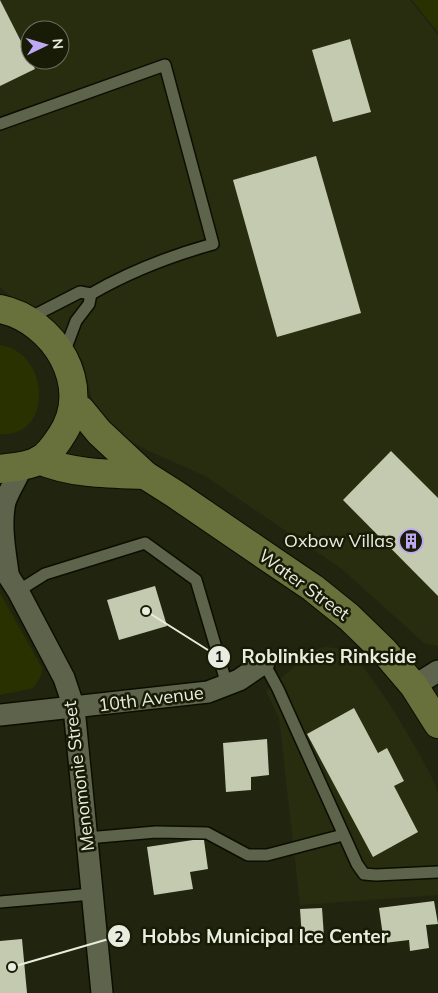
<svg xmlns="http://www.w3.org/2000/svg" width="438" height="993" font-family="Mulish,sans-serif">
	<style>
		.built { fill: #282d10; fill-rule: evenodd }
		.green { fill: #2a3100 }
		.building { fill: #c4caaf }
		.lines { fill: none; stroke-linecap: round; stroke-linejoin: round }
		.service-casing { stroke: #0b0e00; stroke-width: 14 }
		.minor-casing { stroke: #0b0e00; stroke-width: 24 }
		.secondary-casing { stroke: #0b0e00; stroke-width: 30 }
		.service { stroke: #5e634c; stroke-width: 11 }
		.minor { stroke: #5e634c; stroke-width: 21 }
		.secondary { stroke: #68703c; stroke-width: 28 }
		.labels { text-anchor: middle; stroke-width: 5; stroke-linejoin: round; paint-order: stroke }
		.poi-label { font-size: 18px; fill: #e9eddf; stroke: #181b06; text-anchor: end }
		.street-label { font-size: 18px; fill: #e9eddf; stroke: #181b06 }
		.leader { fill: none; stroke: #e9eddf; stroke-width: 2 }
		.callout-dot { fill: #e9eddf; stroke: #181b06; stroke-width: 2 }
		.mark-label { font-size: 15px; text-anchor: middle; font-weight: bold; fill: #111 }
		.callout-label { font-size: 19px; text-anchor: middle; font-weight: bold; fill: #e9eddf; stroke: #181b06; stroke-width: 5; stroke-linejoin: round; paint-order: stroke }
	</style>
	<rect width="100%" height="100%" fill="#21250f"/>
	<g class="built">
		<path d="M0,0H410L438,35V646L424,643L342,569L205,476L151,452L118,435L94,408L83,361L58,330L21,306L0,287ZM30,30H60V60H30Z"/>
		<path d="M326,647L342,649L363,667L389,703L419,753L434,782L438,794V895L300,905L279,718L266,691L314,650Z"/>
	</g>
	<g class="green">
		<path d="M412,0H438V32Z"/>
		<path d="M0,345C50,352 54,438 0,434Z"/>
		<path d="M0,593L42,668L41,676L33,688L0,695Z"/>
	</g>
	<g class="building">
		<path d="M0,0L35,69L0,86Z"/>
		<path d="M350,39L371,112L333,122L312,50Z"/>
		<path d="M316,156L361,313L277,337L233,180Z"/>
		<path d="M391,451L438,498V596L343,500Z"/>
		<path d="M155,586L167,626L119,640L107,600Z"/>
		<path d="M354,708L378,753L387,748L404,781L394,786L418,832L373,857L307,734Z"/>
		<path d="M267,739L269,775L251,777V790L226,792L223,743Z"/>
		<path d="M193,840H204L208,869L190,872L193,889L154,895L147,847Z"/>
		<path d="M434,901L438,924L426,925L429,948L410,951L409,940L384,943L379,908Z"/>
		<path d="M322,908L324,937L302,938L300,909Z"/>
		<path d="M22,939L27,993H0V941Z"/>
	</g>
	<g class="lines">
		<g class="service-casing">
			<g id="service">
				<path d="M0,124L165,65L213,244C170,256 129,272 91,294"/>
				<path d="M30,321L39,313L80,292L91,294L89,304L76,321L64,353"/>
				<path d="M18,591L45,574L145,543L196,580L227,685"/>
				<path d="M264,663L278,689L357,864L364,874L376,875L438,872"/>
				<path d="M87,838L156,832L207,833L248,855H267L343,835"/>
				<path d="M0,902L92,894"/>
			</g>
		</g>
		<g class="minor-casing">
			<g id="minor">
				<path d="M0,563L18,591L64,678L74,708L102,993"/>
				<path d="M8,573C5,551 0,524 5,502C9,490 17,479 22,466"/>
				<path d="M414,686L438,671"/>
				<path d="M0,715L208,692L239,680L264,663"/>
			</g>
		</g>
		<g class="secondary-casing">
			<g id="secondary">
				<path d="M0,309C54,320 95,386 61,436C55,445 48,456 38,461C26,467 13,467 0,469"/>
				<path d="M73,406L81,410L99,432L145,475L175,494L276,563L313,588L349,617L384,651L414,686L438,724"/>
				<path d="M39,460C72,474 110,474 145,475"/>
			</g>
		</g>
		<use href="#service" class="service"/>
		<use href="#minor" class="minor"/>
		<use href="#secondary" class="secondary"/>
	</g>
	<defs>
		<g id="building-ring" transform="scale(1.25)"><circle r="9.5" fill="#181b06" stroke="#bfa9f4" stroke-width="1.5"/><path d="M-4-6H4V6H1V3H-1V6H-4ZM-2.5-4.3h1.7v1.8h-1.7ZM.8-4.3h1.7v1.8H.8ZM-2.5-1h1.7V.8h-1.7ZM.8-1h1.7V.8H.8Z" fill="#bfa9f4"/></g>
	</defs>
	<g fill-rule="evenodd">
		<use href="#building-ring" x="411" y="541"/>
	</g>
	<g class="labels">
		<g class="poi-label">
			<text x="394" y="547">Oxbow Villas</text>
		</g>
		<g class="street-label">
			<text transform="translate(304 585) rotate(36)" y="6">Water Street</text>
			<text transform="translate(151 699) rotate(-7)" y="6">10th Avenue</text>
			<text transform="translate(79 776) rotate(-97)" y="6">Menomonie Street</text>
		</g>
	</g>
	<path class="leader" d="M146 611L219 657M12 967L119 936"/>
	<g class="callout-dot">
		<circle cx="146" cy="611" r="5"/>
		<circle cx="12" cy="967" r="5"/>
		<circle cx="219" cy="657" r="12"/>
		<circle cx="119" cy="936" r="12"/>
	</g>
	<g class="mark-label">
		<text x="219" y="662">1</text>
		<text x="119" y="942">2</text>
	</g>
	<g class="callout-label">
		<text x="329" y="663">Roblinkies Rinkside</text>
		<text x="265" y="943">Hobbs Municipal Ice Center</text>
	</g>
	<g transform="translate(45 45) rotate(85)"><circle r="24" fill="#181b06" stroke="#6c6f5d"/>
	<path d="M0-4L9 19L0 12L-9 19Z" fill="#bfa9f4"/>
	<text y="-8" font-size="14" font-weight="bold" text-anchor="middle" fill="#e9eddf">N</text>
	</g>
</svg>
